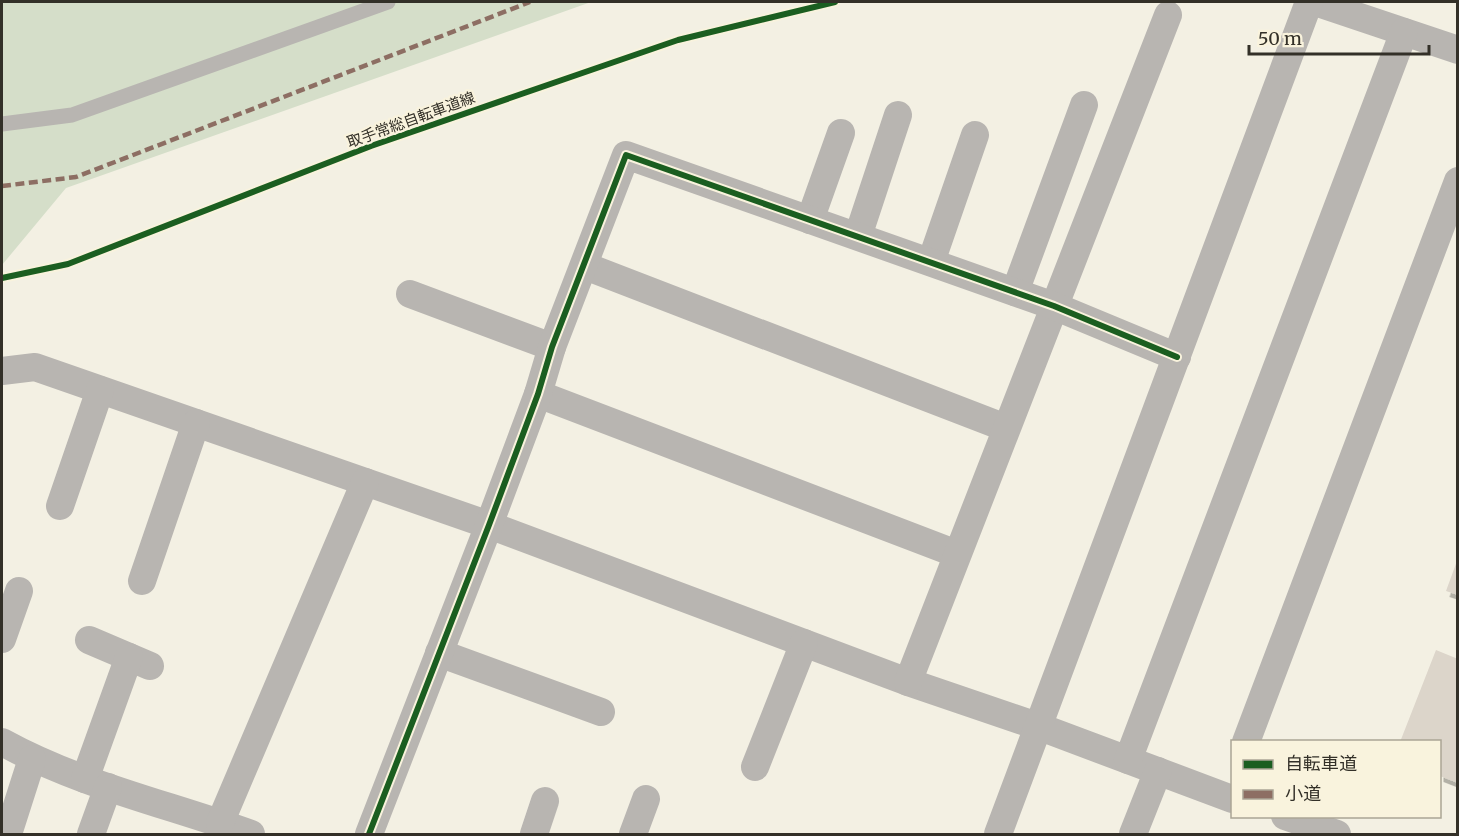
<svg xmlns="http://www.w3.org/2000/svg" width="1459" height="836" font-family="Merriweather,'Noto Sans JP',serif">
	<style>
		.green { fill: #d5dec9 }
		.building { fill: #dcd5ca; filter: url(#shadow) }
		.lines { fill: none; stroke-linecap: round; stroke-linejoin: round }
		.lane { stroke: #b8b5b1; stroke-width: 15 }
		.street { stroke: #b8b5b1; stroke-width: 28 }
		.quiet { stroke: #8d6e63; stroke-width: 4.5; stroke-dasharray: 9 4.5; stroke-linecap: butt }
		.cycleway-casing { stroke: #f9f3dd; stroke-width: 10 }
		.cycleway { stroke: #1b5e20; stroke-width: 6 }
		.labels { text-anchor: middle; stroke-width: 4.5; stroke-linejoin: round; paint-order: stroke }
		.street-label { font-size: 15px; fill: #333028; stroke: #f9f3dd }
	</style>
	<defs>
		<filter id="shadow"><feDropShadow dx="3.5" dy="6" stdDeviation="0" flood-color="#0004"/></filter>
	</defs>
	<rect width="100%" height="100%" fill="#f3f0e3"/>
	<path class="green" d="M2,2H591L66,188L2,265Z"/>
	<g class="building">
		<path d="M1457,561L1458,562V595L1446,591Z"/>
		<path d="M1436,650L1458,659V783L1440,776V742H1400Z"/>
	</g>
	<g class="lines">
		<path class="lane" d="M2,124L72,115L388,2"/>
		<g class="street">
			<path d="M1315,2L1458,50"/>
			<path d="M810,220L841,133"/>
			<path d="M858,236L898,115"/>
			<path d="M931,262L975,135"/>
			<path d="M585,266L1006,428"/>
			<path d="M1015,292L1084,105"/>
			<path d="M410,294L552,347"/>
			<path d="M2,371L35,367L489,525L908,682L1040,727L1232,799"/>
			<path d="M538,394L957,554"/>
			<path d="M60,506L100,390"/>
			<path d="M142,581L196,423"/>
			<path d="M2,639L19,591"/>
			<path d="M89,640L150,666"/>
			<path d="M439,653L601,712"/>
			<path d="M908,682L1168,15"/>
			<path d="M2,742C80,785 168,804 251,834"/>
			<path d="M1246,742L1458,181"/>
			<path d="M1128,760L1404,32"/>
			<path d="M755,767L804,643"/>
			<path d="M85,779L129,657"/>
			<path d="M1285,816L1337,834"/>
			<path d="M220,823L365,482"/>
			<path d="M8,834L32,759"/>
			<path d="M91,834L108,787"/>
			<path d="M369,834L489,525L538,394L552,347L626,155L1054,306L1177,357"/>
			<path d="M534,834L545,801"/>
			<path d="M633,834L646,799"/>
			<path d="M998,834L1309,2"/>
			<path d="M1133,834L1158,771"/>
		</g>
		<path class="quiet" d="M2,186L76,177L530,2"/>
		<g class="cycleway-casing">
			<g id="cycleway">
				<path d="M2,278L68,264L371,146L678,40L835,2"/>
				<path d="M369,834L489,525L538,394L552,347L626,155L1054,306L1177,357"/>
			</g>
		</g>
		<use href="#cycleway" class="cycleway"/>
	</g>
	<g class="labels">
		<g class="street-label">
			<text transform="translate(411 120) rotate(-20)" y="5">取手常総自転車道線</text>
		</g>
	</g>
	<rect width="1459" height="836" fill="none" stroke="#333028" stroke-width="6"/>
	<rect x="1231" y="740" width="210" height="78" fill="#f9f3dd" stroke="#aaa595" stroke-width="1.5"/>
	<rect x="1243" y="760" width="30" height="9" fill="#1b5e20" stroke="#aaa595" stroke-width="1.5"/>
	<text x="1285" y="770" font-size="18" fill="#333028">自転車道</text>
	<rect x="1243" y="790" width="30" height="9" fill="#8d6e63" stroke="#aaa595" stroke-width="1.5"/>
	<text x="1285" y="800" font-size="18" fill="#333028">小道</text>
	<path d="M1249 45v9h180v-9" fill="none" stroke="#333028" stroke-width="3"/>
	<text x="1258" y="45" font-size="18" fill="#333028" stroke="#f9f3dd" stroke-width="4.5" paint-order="stroke">50 m</text>
</svg>
